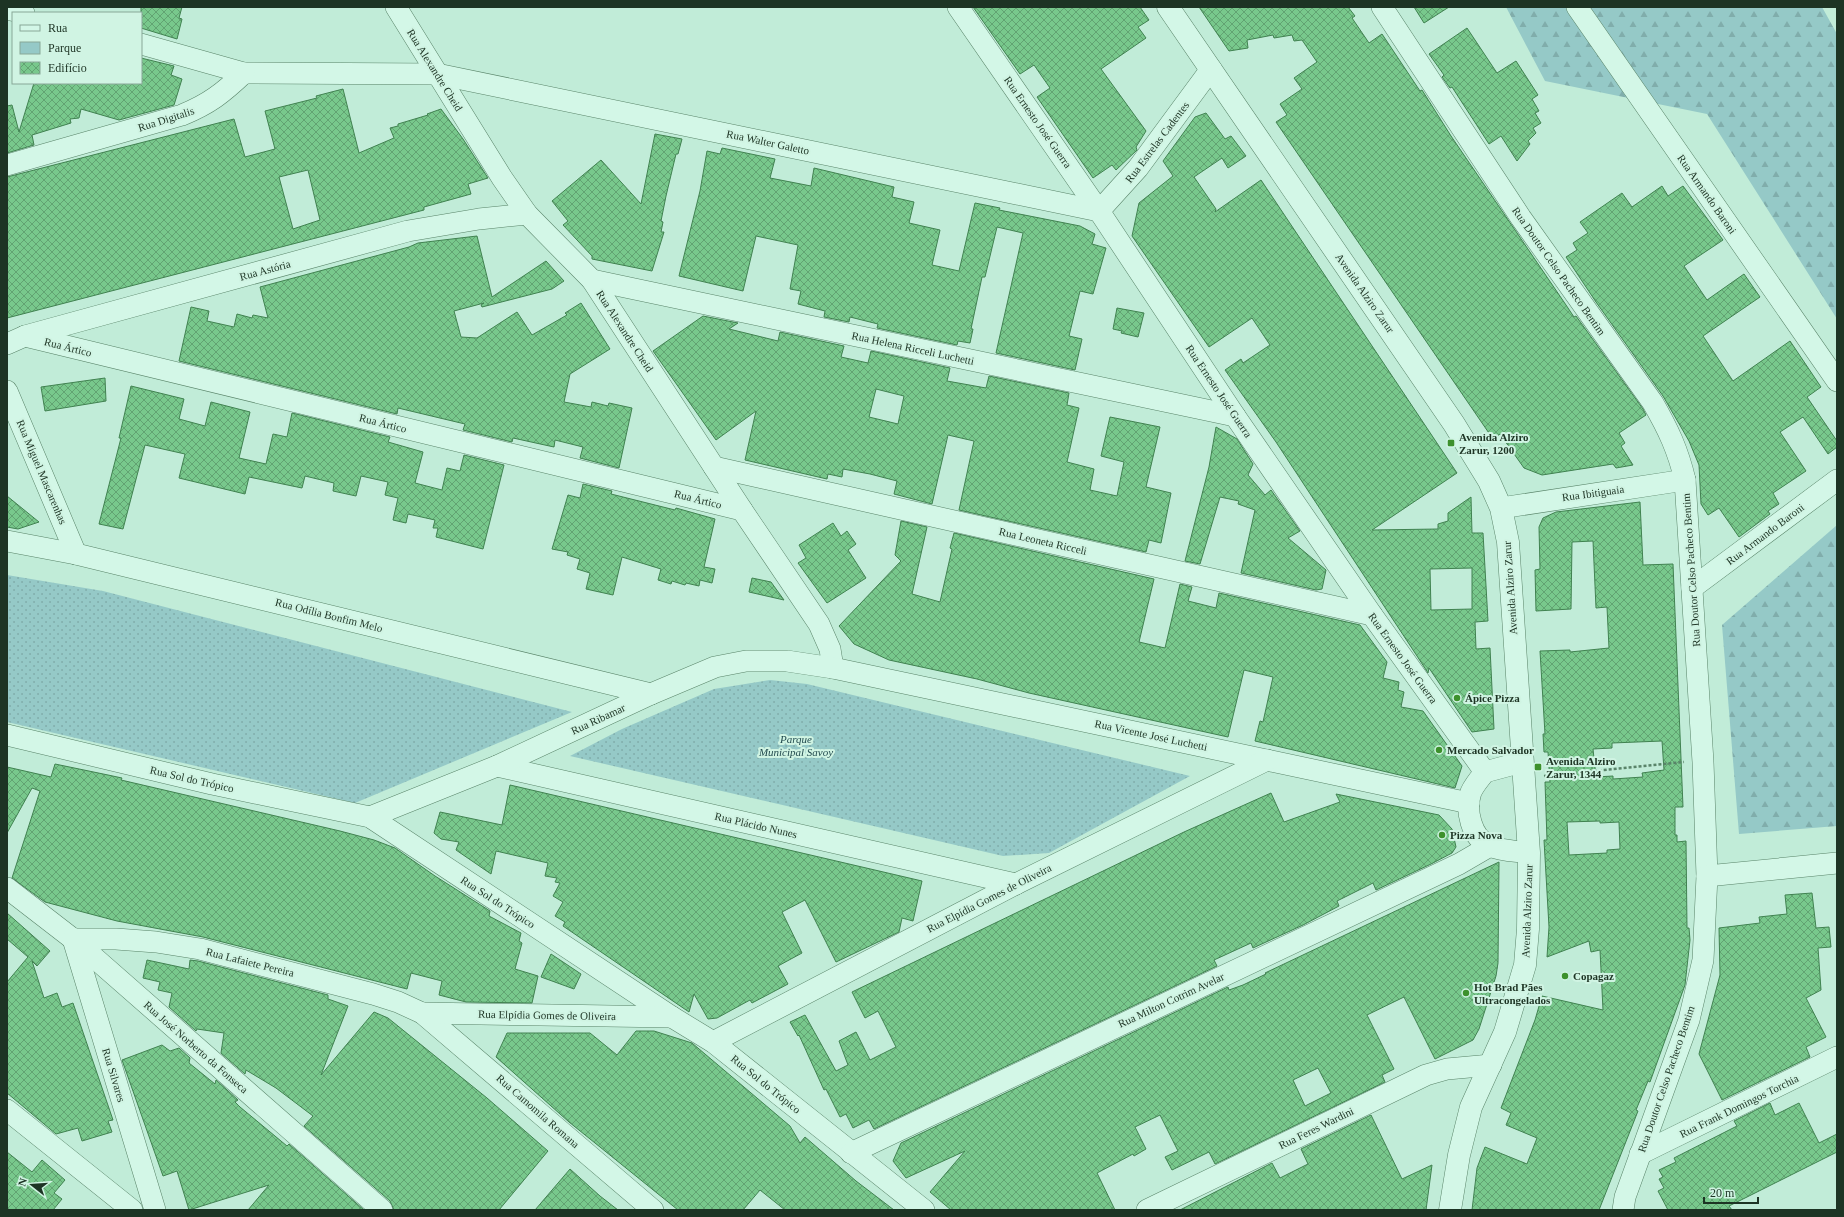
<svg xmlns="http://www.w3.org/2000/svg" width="1844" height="1217" font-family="Georgia,serif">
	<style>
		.green { fill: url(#green-dots) }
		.forest { fill: url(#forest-firs) }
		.building { fill: url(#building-cross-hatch); stroke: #408250; fill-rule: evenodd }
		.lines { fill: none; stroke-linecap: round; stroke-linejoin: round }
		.minor-casing { stroke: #598469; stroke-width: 22 }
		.tertiary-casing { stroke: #598469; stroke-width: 23 }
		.path { stroke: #598469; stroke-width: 2.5; stroke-dasharray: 3 2; stroke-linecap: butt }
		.minor { stroke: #d3f7e7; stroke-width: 21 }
		.tertiary { stroke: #d3f7e7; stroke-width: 22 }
		.poi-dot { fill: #3d912c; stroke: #d0f4e3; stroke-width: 1.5 }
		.labels { text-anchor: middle; stroke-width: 4; stroke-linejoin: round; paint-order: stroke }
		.street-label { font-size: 11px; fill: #1d3424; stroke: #d0f4e3 }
		.poi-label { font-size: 11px; font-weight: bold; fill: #1d3424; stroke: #d0f4e3; text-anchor: start }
		.park-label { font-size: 11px; font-style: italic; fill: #244c50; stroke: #d0f4e3 }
	</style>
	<defs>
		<pattern id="green-dots" width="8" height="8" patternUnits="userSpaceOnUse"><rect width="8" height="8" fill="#95c9c7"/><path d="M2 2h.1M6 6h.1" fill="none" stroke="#80adab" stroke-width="1.8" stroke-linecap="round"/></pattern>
		<pattern id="forest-firs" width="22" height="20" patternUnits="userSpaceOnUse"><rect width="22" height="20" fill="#95c9c7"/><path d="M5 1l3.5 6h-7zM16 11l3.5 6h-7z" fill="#80adab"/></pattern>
		<pattern id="building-cross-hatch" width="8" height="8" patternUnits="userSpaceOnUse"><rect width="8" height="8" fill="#78c88c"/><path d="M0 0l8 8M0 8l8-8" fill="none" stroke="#62a372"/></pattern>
	</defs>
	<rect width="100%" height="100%" fill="#c1ecd8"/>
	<g class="green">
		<path d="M7,575L103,591L572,712L355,803L7,722Z"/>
		<path d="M770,680L807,684L1190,776L1049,853L1003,856L570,756L622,729L714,689Z"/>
	</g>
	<g class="forest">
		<path d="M1506,7H1822L1837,34V319L1707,114L1545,81Z"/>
		<path d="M1837,525V826L1739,834L1722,625Z"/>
	</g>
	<g class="building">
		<path d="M141,7H182L179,18L182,19L177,39L141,28Z"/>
		<path d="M973,7H1140L1149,20L1138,27L1146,38L1101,69L1146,131L1136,147L1137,150L1116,170L1112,165L1093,178L1037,97L1050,88L1034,65L1020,74Z"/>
		<path d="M1199,7H1348L1355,16L1352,18L1369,43L1382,34L1420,91L1422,90L1451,136L1566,305L1574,317L1576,316L1643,409L1646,415L1619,433L1625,443L1621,446L1633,465L1616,468L1613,464L1542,475L1524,468L1500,434L1493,439L1276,122L1287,115L1280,104L1302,89L1294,78L1317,62L1302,40L1294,41L1292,35L1274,38L1273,35L1247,40L1248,48L1229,51Z"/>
		<path d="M1414,7H1449L1424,23Z"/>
		<path d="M1467,28L1497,73L1516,61L1538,95L1532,99L1539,111L1535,113L1541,123L1533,128L1536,133L1528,141L1530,144L1517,161L1501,136L1489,144L1452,87L1450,88L1442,77L1444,75L1429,54Z"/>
		<path d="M141,58L174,66L171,75L182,79L174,105L119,120L81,109L79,118L70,119L71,123L32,135L34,145L7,153V106L12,105L19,132L34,83H141Z"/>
		<path d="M343,89L359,153L394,138L390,128L398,126V124L428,115L427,114L441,109L463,139L488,178L468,184L471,194L424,207V210L7,318V177L234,119L245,157L275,149L265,111L317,98L316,96ZM308,170L320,220L293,229L279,177Z"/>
		<path d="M1206,113L1225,139L1231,136L1246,156L1228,168L1222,158L1194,177L1216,209L1215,212L1261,180L1457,473L1372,530L1438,529V524L1448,521V513L1471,497L1472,533H1483L1488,621L1475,622L1476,649L1490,648L1494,729L1472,732L1429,668L1428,673L1417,656L1276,442L1225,370L1241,359L1243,363L1270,345L1252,318L1209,347L1132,236L1139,203L1173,176L1163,161L1195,117ZM1472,568V609L1431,610L1430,569Z"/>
		<path d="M655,134L682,139L678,154H676L666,196L661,221L663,222L661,232H664L652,271L592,259V256L563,225L568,221L552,201L601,160L641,204Z"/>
		<path d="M722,148L775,159L770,178L811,186L814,168L894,187L892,197L914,202L909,223L940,230L932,265L959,271L975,203L1000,208L999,210L1080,226L1095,234L1092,244L1106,248L1093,294L1080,291L1069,336L1082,339L1075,370L996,353L1023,233L997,227L985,277H982L971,329H973L970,343L958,341L957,345L877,328L878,324L850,317L849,322L824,317L825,311L798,304L801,291L790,289L798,245L756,236L743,291L679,276L700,191L707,151L720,154Z"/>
		<path d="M1662,186L1668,196L1683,186L1723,240L1684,266L1707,300L1744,274L1760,297L1703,336L1733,381L1790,341L1821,387L1807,397L1837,441V447L1828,454L1803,417L1780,432L1806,471L1773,493L1779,504L1768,511L1770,514L1739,537L1719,508L1708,515L1701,504L1699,465L1689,441L1663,396L1596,302L1566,257L1577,250L1573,243L1588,233L1580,222L1622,193L1632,207Z"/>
		<path d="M477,236L492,297L546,261L564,281L552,289L482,307L481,305L484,303L454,311L461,337L477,338L517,312L532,335L567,315L565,313L581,303L610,349L570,374L564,402L591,407L592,402L608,406L609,403L632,408L619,468L580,458L583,447L555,440L554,447L513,438L512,442L463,430L465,424L398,408L397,414L179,361L191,307L209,311L207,321L234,327L237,314L252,318L253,315L268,318L260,287L409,247L418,243Z"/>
		<path d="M1117,308L1144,313L1138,337L1121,333L1122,331L1113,329Z"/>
		<path d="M703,316L738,323L729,329L778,341L780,332L844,346L841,357L868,363L871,351L950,368L947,381L986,388L989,376L1069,393L1067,405L1079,408L1067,462L1094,469L1090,490L1117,496L1124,462L1101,456L1110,417L1160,427L1146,487L1171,493L1161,543L1149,540L1146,552L959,510L974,441L948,435L932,504L894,494L897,481L870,474L843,469L842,477L828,474L827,479L745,460L756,411L716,440L653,351ZM876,389L904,396L898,424L869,417Z"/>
		<path d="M105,378L106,401L45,411L41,387Z"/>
		<path d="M131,386L184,399L179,419L205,426L211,402L250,412L239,458L266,464L273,434L287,437L292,413L390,437L388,442L423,452L415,483L442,490L447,468L460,471L464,455L504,465L483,549L436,537L438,528H433L435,520L408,514L406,523L393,520L398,498L385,495L388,482L361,476L356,496L333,491L334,483L305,476L302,488L249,477L245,494L179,478L185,454L145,445L123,529L99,524L121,438H119Z"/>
		<path d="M1216,427L1237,439L1253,464L1248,475L1265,495L1271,490L1300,531L1288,538L1326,570L1322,589L1316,590L1241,573L1255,510L1238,504L1239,501L1220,497L1200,564L1185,561L1209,467Z"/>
		<path d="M583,484L612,491L611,494L675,510L676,508L715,519L704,567L715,569L712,583L700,580L699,586L686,583L685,585L672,581L671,584L658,580L661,569L622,557L613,595L586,589L590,573L577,569L580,559L567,555L568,552L552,549L568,495L580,498Z"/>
		<path d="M7,496L39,522L18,529L7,527Z"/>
		<path d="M1640,502L1643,565L1673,564L1683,807H1675V835H1677V842L1686,841L1687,928H1689L1690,940L1685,985L1650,1082L1648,1081L1636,1110L1638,1111L1599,1210H1472L1477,1168L1485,1147L1527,1164L1537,1138L1506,1125L1511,1113L1501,1108L1535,1020L1542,996L1603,1010L1600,950L1591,952L1589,941L1547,957L1549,927L1544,840H1547L1545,782H1550L1548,752H1544L1543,734H1545L1540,651L1570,650V652L1609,648L1607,607L1596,608L1593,541L1572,542L1571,609L1536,611L1535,570L1540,569L1539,527L1543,518L1556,512ZM1662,741L1664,770L1642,773L1643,777L1613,779V776L1596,777L1593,749L1612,748V743ZM1600,821V823L1619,822L1620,849L1607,850V853L1569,855L1567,822Z"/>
		<path d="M901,521L927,527L912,594L940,602L952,549L950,548L954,533L1154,579L1139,642L1165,648L1180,584L1192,587L1188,601L1216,608L1219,593L1360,625L1387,662L1383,678L1399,682L1398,690L1404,692L1401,707L1423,711L1462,766L1455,788L1255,741L1260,721L1263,722L1273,677L1244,670L1228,737L1029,693L977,679L889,660L854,644L839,626L901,561L895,555Z"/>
		<path d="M833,523L841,536L847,531L856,544L848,550L866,578L827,603L798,563L806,558L799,545Z"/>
		<path d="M752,578L771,582L784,600L749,592Z"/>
		<path d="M55,764L108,775L122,778L121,780L340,831L374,840L395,848L435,876L490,911L489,916L521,933L519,941L522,943L515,969L538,976L532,1003L466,1002L439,995L442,981L411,973L407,989L203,937L117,921L45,902L12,878L40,791L32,788L7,833V767L51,777Z"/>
		<path d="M510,785L922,881L913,921L902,918L899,932L836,962L805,900L782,912L802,953L778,966L788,984L752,1003L750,1000L717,1018L708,1019L694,994L689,1012L563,926L565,922L555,916L563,902L553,896L560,883L555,882L557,878L545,876L548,863L496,851L491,874L456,850L459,842L441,839L434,833L440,812L502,825Z"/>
		<path d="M1271,793L1284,822L1340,802L1336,794L1439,815L1452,829L1456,847L1452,853L1431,864L1376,890L1373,883L1337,901L1339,906L1303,925L1253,948L1251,943L1214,960L1217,966L874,1129L869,1120L853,1128L846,1114L840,1117L826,1089L824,1090L799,1035L798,1036L790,1022L805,1015L836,1071L848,1065L839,1041L856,1032L870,1060L896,1047L878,1011L865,1018L852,992L1184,832Z"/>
		<path d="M1499,862L1498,963L1496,976L1479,1029L1473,1040L1435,1059L1404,997L1367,1015L1394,1069L1382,1075L1385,1082L1215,1164L1209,1152L1172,1170L1165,1157L1178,1151L1160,1115L1135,1127L1146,1149L1134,1156L1133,1154L1097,1173L1115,1210H951L930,1192L965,1151L906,1178L893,1161L901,1143L1228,987L1229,990L1243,985L1266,974L1265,973ZM1318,1068L1331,1093L1305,1106L1293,1080Z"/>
		<path d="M1812,893L1816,928L1829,927L1831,947L1818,948L1821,990L1806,998L1826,1037L1806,1047L1810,1057L1722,1100L1699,1054L1720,975L1719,928L1760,923L1759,917L1787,914L1785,895Z"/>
		<path d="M7,913L50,951L37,966L32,961L44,998L57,993L62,1007L73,1003L113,1120L108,1121L112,1132L82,1141L78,1128L56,1134L7,1093V982L28,957L7,939Z"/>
		<path d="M551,954L581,974L574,989L541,977Z"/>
		<path d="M147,960L189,969L190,960L198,961L328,995V999L348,1006L321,1075L374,1012L388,1018L487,1098L548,1151L499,1210H394L390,1201L304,1126L313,1116L276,1088L246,1070L245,1074L221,1053L224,1033L197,1029L196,1031L169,1007L172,993L158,990L160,982L143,978Z"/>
		<path d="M636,1031H654L692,1043L790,1126L800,1143L805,1137L856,1181L894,1210H785L760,1190L743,1210H678L569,1122L496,1057L507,1033H590L617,1055Z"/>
		<path d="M162,1045L170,1051L179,1048L190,1058L189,1063L215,1084L216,1080L238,1100L235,1102L240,1107L287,1146L289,1144L364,1210H248L269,1185L189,1210L177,1171L163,1176L122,1060Z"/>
		<path d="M1770,1103L1775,1115L1799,1103L1819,1143L1837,1134V1152L1729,1206L1732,1210H1668L1658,1191L1664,1188L1659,1179L1663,1177L1659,1170L1676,1162L1674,1158L1737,1126L1734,1121Z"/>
		<path d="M1371,1115L1402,1179L1432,1165L1426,1210H1180L1272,1163L1280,1178L1308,1164L1301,1149Z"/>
		<path d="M7,1152L32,1172L42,1160L65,1180L54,1193L62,1199L53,1210H7Z"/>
		<path d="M570,1169L600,1196L618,1210H535Z"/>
	</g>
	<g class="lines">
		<g class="minor-casing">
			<g id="minor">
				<path d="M396,7L502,178L527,214L592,280L742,510L819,624L830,649L833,668"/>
				<path d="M958,7L1099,211L1235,416L1372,615L1485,772"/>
				<path d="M1382,7L1521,218L1653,403C1668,429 1678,450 1685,480L1703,762L1707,876L1703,960L1689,1020L1625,1197L1623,1210"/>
				<path d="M1577,7L1837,381"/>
				<path d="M7,9L24,13"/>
				<path d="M141,44L244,73L437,74L1099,211L1138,168L1211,69"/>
				<path d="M7,165L182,115C209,104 223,93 244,73"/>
				<path d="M592,280L1235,416"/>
				<path d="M25,336L742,510"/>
				<path d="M7,344L25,336L408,231L479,219L527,214"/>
				<path d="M7,391L76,554"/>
				<path d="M714,467L1372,615"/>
				<path d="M1501,508L1685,480"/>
				<path d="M7,541L76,554L651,694"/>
				<path d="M1692,588L1837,480"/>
				<path d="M7,735L212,784L370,817L672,1017L713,1042L924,1210"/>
				<path d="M1522,762L1485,772C1480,778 1474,785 1471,792C1465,810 1471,838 1490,846C1502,851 1516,851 1529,853"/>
				<path d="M497,766L1016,884"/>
				<path d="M370,817L497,766L651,694L715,667L746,661H787L833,668L1469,803"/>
				<path d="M1707,876L1837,863"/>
				<path d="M7,888L73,939L382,1210"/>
				<path d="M73,939H116L156,942L200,949L373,994L398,1002L422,1013L653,1210"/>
				<path d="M73,939L155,1210"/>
				<path d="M422,1013L672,1017"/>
				<path d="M713,1042L1016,884L1267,760"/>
				<path d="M7,1110L132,1210"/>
				<path d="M851,1153L1459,864L1490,846"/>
				<path d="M1640,1154L1837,1057"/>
				<path d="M1147,1210L1426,1075L1447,1069L1491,1065"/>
			</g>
		</g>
		<g class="tertiary-casing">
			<path id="tertiary" d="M1168,7L1454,424L1489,481L1501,508L1508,542L1529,853L1528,929L1525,965L1505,1032L1471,1107L1459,1155L1450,1210"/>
		</g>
		<path class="path" d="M1544,776L1684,762"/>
		<use href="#minor" class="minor"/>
		<use href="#tertiary" class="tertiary"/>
	</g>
	<g class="poi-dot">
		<rect x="1447" y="439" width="8" height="8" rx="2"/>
		<circle cx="1457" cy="698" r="4"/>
		<circle cx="1439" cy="750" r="4"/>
		<rect x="1534" y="763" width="8" height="8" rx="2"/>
		<circle cx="1442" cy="835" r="4"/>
		<circle cx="1565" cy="976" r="4"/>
		<circle cx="1466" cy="993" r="4"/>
	</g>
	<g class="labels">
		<g class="street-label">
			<text transform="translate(435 70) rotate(58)" y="4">Rua Alexandre Cheid</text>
			<text transform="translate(166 119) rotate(-18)" y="4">Rua Digitalis</text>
			<text transform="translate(1038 122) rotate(55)" y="4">Rua Ernesto José Guerra</text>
			<text transform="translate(768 142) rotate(12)" y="4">Rua Walter Galetto</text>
			<text transform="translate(1157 142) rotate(-53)" y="4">Rua Estrelas Cadentes</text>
			<text transform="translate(1707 194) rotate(55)" y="4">Rua Armando Baroni</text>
			<text transform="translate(265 270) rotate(-15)" y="4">Rua Astória</text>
			<text transform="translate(1559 271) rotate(55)" y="4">Rua Doutor Celso Pacheco Bentim</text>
			<text transform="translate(1365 293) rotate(55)" y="4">Avenida Alziro Zarur</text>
			<text transform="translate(625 331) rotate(57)" y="4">Rua Alexandre Cheid</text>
			<text transform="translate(68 347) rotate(14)" y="4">Rua Ártico</text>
			<text transform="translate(913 348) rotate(12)" y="4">Rua Helena Ricceli Luchetti</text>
			<text transform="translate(1219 391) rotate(56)" y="4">Rua Ernesto José Guerra</text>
			<text transform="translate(383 423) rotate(14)" y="4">Rua Ártico</text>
			<text transform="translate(42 472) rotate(67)" y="4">Rua Miguel Mascarenhas</text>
			<text transform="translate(1593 493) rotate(-8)" y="4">Rua Ibitiguaia</text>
			<text transform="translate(698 499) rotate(14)" y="4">Rua Ártico</text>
			<text transform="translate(1765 534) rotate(-37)" y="4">Rua Armando Baroni</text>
			<text transform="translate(1043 541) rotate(13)" y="4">Rua Leoneta Ricceli</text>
			<text transform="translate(1691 570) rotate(-94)" y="4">Rua Doutor Celso Pacheco Bentim</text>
			<text transform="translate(1510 588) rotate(-94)" y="4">Avenida Alziro Zarur</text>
			<text transform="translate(329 615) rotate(14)" y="4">Rua Odília Bonfim Melo</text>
			<text transform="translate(1403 658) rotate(54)" y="4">Rua Ernesto José Guerra</text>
			<text transform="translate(598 719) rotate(-25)" y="4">Rua Ribamar</text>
			<text transform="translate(1151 735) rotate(12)" y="4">Rua Vicente José Luchetti</text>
			<text transform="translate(192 779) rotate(13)" y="4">Rua Sol do Trópico</text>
			<text transform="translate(756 825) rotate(13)" y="4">Rua Plácido Nunes</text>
			<text transform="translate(989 898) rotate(-27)" y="4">Rua Elpídia Gomes de Oliveira</text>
			<text transform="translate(498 902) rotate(33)" y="4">Rua Sol do Trópico</text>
			<text transform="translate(1527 911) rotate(-88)" y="4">Avenida Alziro Zarur</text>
			<text transform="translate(250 962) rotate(14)" y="4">Rua Lafaiete Pereira</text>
			<text transform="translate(1171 1000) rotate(-25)" y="4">Rua Milton Cotrim Avelar</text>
			<text transform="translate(547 1015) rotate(1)" y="4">Rua Elpídia Gomes de Oliveira</text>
			<text transform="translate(196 1047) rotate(41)" y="4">Rua José Norberto da Fonseca</text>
			<text transform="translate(114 1075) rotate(73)" y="4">Rua Silvares</text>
			<text transform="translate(1666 1079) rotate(-71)" y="4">Rua Doutor Celso Pacheco Bentim</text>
			<text transform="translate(766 1084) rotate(39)" y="4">Rua Sol do Trópico</text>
			<text transform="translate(1739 1106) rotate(-26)" y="4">Rua Frank Domingos Torchia</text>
			<text transform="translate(538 1111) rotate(41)" y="4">Rua Camomila Romana</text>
			<text transform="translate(1316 1128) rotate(-26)" y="4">Rua Feres Wardini</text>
		</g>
		<g class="poi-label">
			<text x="1459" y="441">Avenida Alziro<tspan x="1459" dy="13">Zarur, 1200</tspan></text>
			<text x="1465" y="702">Ápice Pizza</text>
			<text x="1447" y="754">Mercado Salvador</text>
			<text x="1546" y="765">Avenida Alziro<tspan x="1546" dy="13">Zarur, 1344</tspan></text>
			<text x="1450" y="839">Pizza Nova</text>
			<text x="1573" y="980">Copagaz</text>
			<text x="1474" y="991">Hot Brad Pães<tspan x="1474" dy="13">Ultracongelados</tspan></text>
		</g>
		<g class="park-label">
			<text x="796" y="743">Parque<tspan x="796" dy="13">Municipal Savoy</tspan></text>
		</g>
	</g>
	<rect width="1844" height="1217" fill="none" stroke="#1d3424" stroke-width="16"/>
	<rect x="12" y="12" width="130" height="72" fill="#d0f4e3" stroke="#88a797"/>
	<rect x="20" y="25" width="20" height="6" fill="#d3f7e7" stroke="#88a797"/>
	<text x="48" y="32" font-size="12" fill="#1d3424">Rua</text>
	<rect x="20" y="42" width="20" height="12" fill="#95c9c7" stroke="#88a797"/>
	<text x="48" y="52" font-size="12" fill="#1d3424">Parque</text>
	<rect x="20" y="62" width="20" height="12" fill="url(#building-cross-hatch)" stroke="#88a797"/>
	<text x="48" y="72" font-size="12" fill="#1d3424">Edifício</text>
	<g transform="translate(32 1185) rotate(287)" stroke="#d0f4e3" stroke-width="3" paint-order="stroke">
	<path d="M0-3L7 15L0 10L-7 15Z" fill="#1d3424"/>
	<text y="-6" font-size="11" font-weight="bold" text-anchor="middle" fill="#1d3424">N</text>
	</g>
	<path d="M1704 1197v6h54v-6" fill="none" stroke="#1d3424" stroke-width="2"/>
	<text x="1710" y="1197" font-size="12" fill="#1d3424" stroke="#d0f4e3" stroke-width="3" paint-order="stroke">20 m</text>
</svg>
